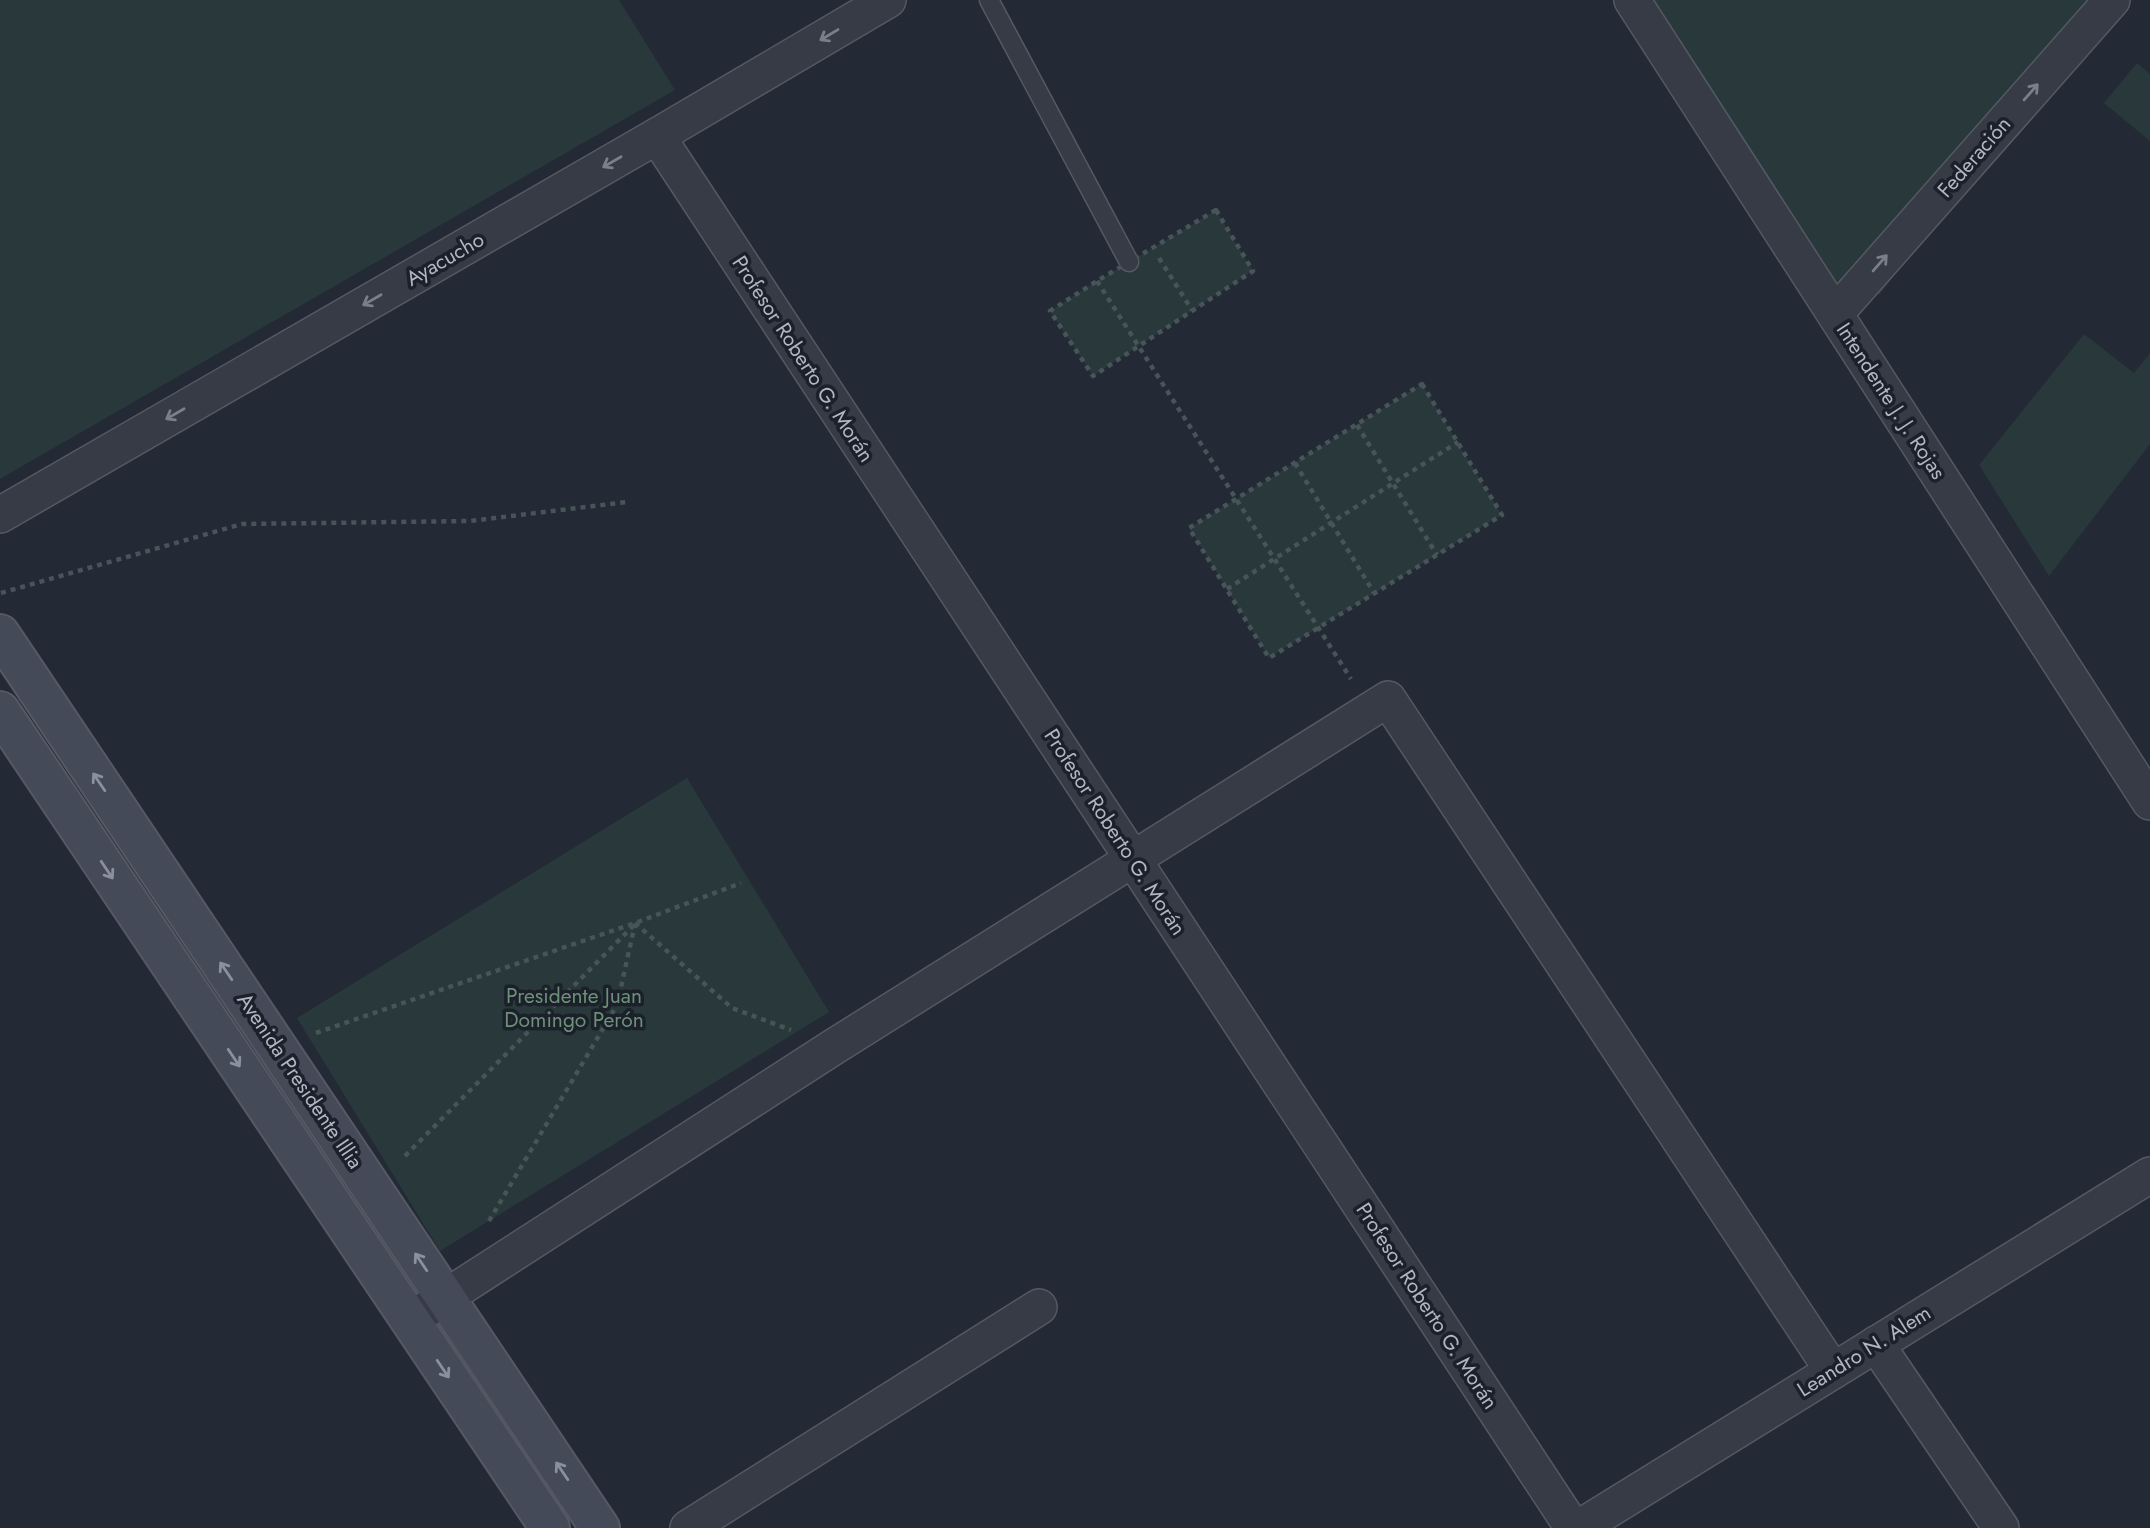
<svg xmlns="http://www.w3.org/2000/svg" width="2150" height="1528" font-family="Jost,sans-serif">
	<style>
		.green { fill: #29383a }
		.lines { fill: none; stroke-linecap: round; stroke-linejoin: round }
		.lane-casing { stroke: #545963; stroke-width: 21 }
		.street-casing { stroke: #545963; stroke-width: 38 }
		.secondary-casing { stroke: #545963; stroke-width: 42 }
		.path { stroke: #475458; stroke-width: 4.5; stroke-dasharray: 5 5; stroke-linecap: butt }
		.lane { stroke: #363b46; stroke-width: 18 }
		.street { stroke: #363b46; stroke-width: 35 }
		.secondary { stroke: #454a58; stroke-width: 38 }
		.oneway { stroke: #7a7f8a }
		.oneway2 { stroke: #8b909d }
		.labels { text-anchor: middle; stroke-width: 7; stroke-linejoin: round; paint-order: stroke }
		.street-label { font-size: 21px; fill: #b1b6c2; stroke: #1c202a }
		.park-label { font-size: 21px; fill: #6c9078; stroke: #1c202a }
	</style>
	<rect width="100%" height="100%" fill="#232935"/>
	<g class="green">
		<path d="M0,0H619L675,90L0,479Z"/>
		<path d="M1653,0H2111L1880,294L1840,290Z"/>
		<path d="M2137,63L2150,74V141L2104,103Z"/>
		<path d="M1216,210L1253,271L1093,376L1050,311L1097,281Z"/>
		<path d="M2084,334L2134,373L2150,353V444L2049,576L1979,465Z"/>
		<path d="M1422,384L1502,515L1269,658L1189,528Z"/>
		<path d="M687,778L829,1012L440,1251L297,1018Z"/>
	</g>
	<g class="lines">
		<g class="lane-casing">
			<path id="lane" d="M989,0L1129,262"/>
		</g>
		<g class="street-casing">
			<g id="street">
				<path d="M1632,0L2150,802"/>
				<path d="M657,136L1573,1528"/>
				<path d="M1835,314L2112,0"/>
				<path d="M0,515L657,136L888,0"/>
				<path d="M410,1320L835,1046L1388,699L1833,1371"/>
				<path d="M1876,1344L2001,1528"/>
				<path d="M688,1528L1039,1307"/>
				<path d="M1579,1528L2150,1175"/>
			</g>
		</g>
		<g class="secondary-casing">
			<g id="secondary">
				<path d="M0,634L600,1528"/>
				<path d="M0,711L550,1528"/>
			</g>
		</g>
		<g class="path">
			<path d="M1216,210L1253,271L1093,376L1050,311L1097,281Z"/>
			<path d="M1159,258L1192,310"/>
			<path d="M1097,281L1351,679"/>
			<path d="M1422,384L1502,515L1269,658L1189,528Z"/>
			<path d="M1357,425L1437,555"/>
			<path d="M1295,463L1374,593"/>
			<path d="M1227,589L1458,442"/>
			<path d="M1,593L242,524L470,521L627,502"/>
			<path d="M635,923L732,1008L791,1030"/>
			<path d="M316,1033L635,923L741,883"/>
			<path d="M405,1156L635,924"/>
			<path d="M489,1221L617,1005L635,924"/>
		</g>
		<use href="#lane" class="lane"/>
		<use href="#street" class="street"/>
		<use href="#secondary" class="secondary"/>
	</g>
	<defs><path id="oneway-shaft" d="M-6 0H5M1.5-3L5.5 0L1.5 3" fill="none" stroke-width="1.6" stroke-linecap="round" stroke-linejoin="round" transform="scale(1.75)"/></defs>
	<g class="oneway">
		<use href="#oneway-shaft" transform="translate(829 35) rotate(149)"/>
		<use href="#oneway-shaft" transform="translate(2031 92) rotate(-49)"/>
		<use href="#oneway-shaft" transform="translate(612 162) rotate(150)"/>
		<use href="#oneway-shaft" transform="translate(1880 263) rotate(-49)"/>
		<use href="#oneway-shaft" transform="translate(372 300) rotate(150)"/>
		<use href="#oneway-shaft" transform="translate(175 414) rotate(150)"/>
	</g>
	<g class="oneway2">
		<use href="#oneway-shaft" transform="translate(99 782) rotate(-124)"/>
		<use href="#oneway-shaft" transform="translate(107 870) rotate(56)"/>
		<use href="#oneway-shaft" transform="translate(226 971) rotate(-124)"/>
		<use href="#oneway-shaft" transform="translate(234 1058) rotate(56)"/>
		<use href="#oneway-shaft" transform="translate(421 1262) rotate(-124)"/>
		<use href="#oneway-shaft" transform="translate(443 1369) rotate(56)"/>
		<use href="#oneway-shaft" transform="translate(562 1471) rotate(-124)"/>
	</g>
	<g class="labels">
		<g class="street-label">
			<text transform="translate(1974 157) rotate(-49)" y="7">Federación</text>
			<text transform="translate(445 259) rotate(-30)" y="7">Ayacucho</text>
			<text transform="translate(803 359) rotate(57)" y="7">Profesor Roberto G. Morán</text>
			<text transform="translate(1891 401) rotate(57)" y="7">Intendente J. J. Rojas</text>
			<text transform="translate(1115 832) rotate(57)" y="7">Profesor Roberto G. Morán</text>
			<text transform="translate(300 1081) rotate(56)" y="7">Avenida Presidente Illia</text>
			<text transform="translate(1427 1306) rotate(57)" y="7">Profesor Roberto G. Morán</text>
			<text transform="translate(1864 1351) rotate(-32)" y="7">Leandro N. Alem</text>
		</g>
		<g class="park-label">
			<text x="574" y="1003">Presidente Juan<tspan x="574" dy="24">Domingo Perón</tspan></text>
		</g>
	</g>
</svg>
